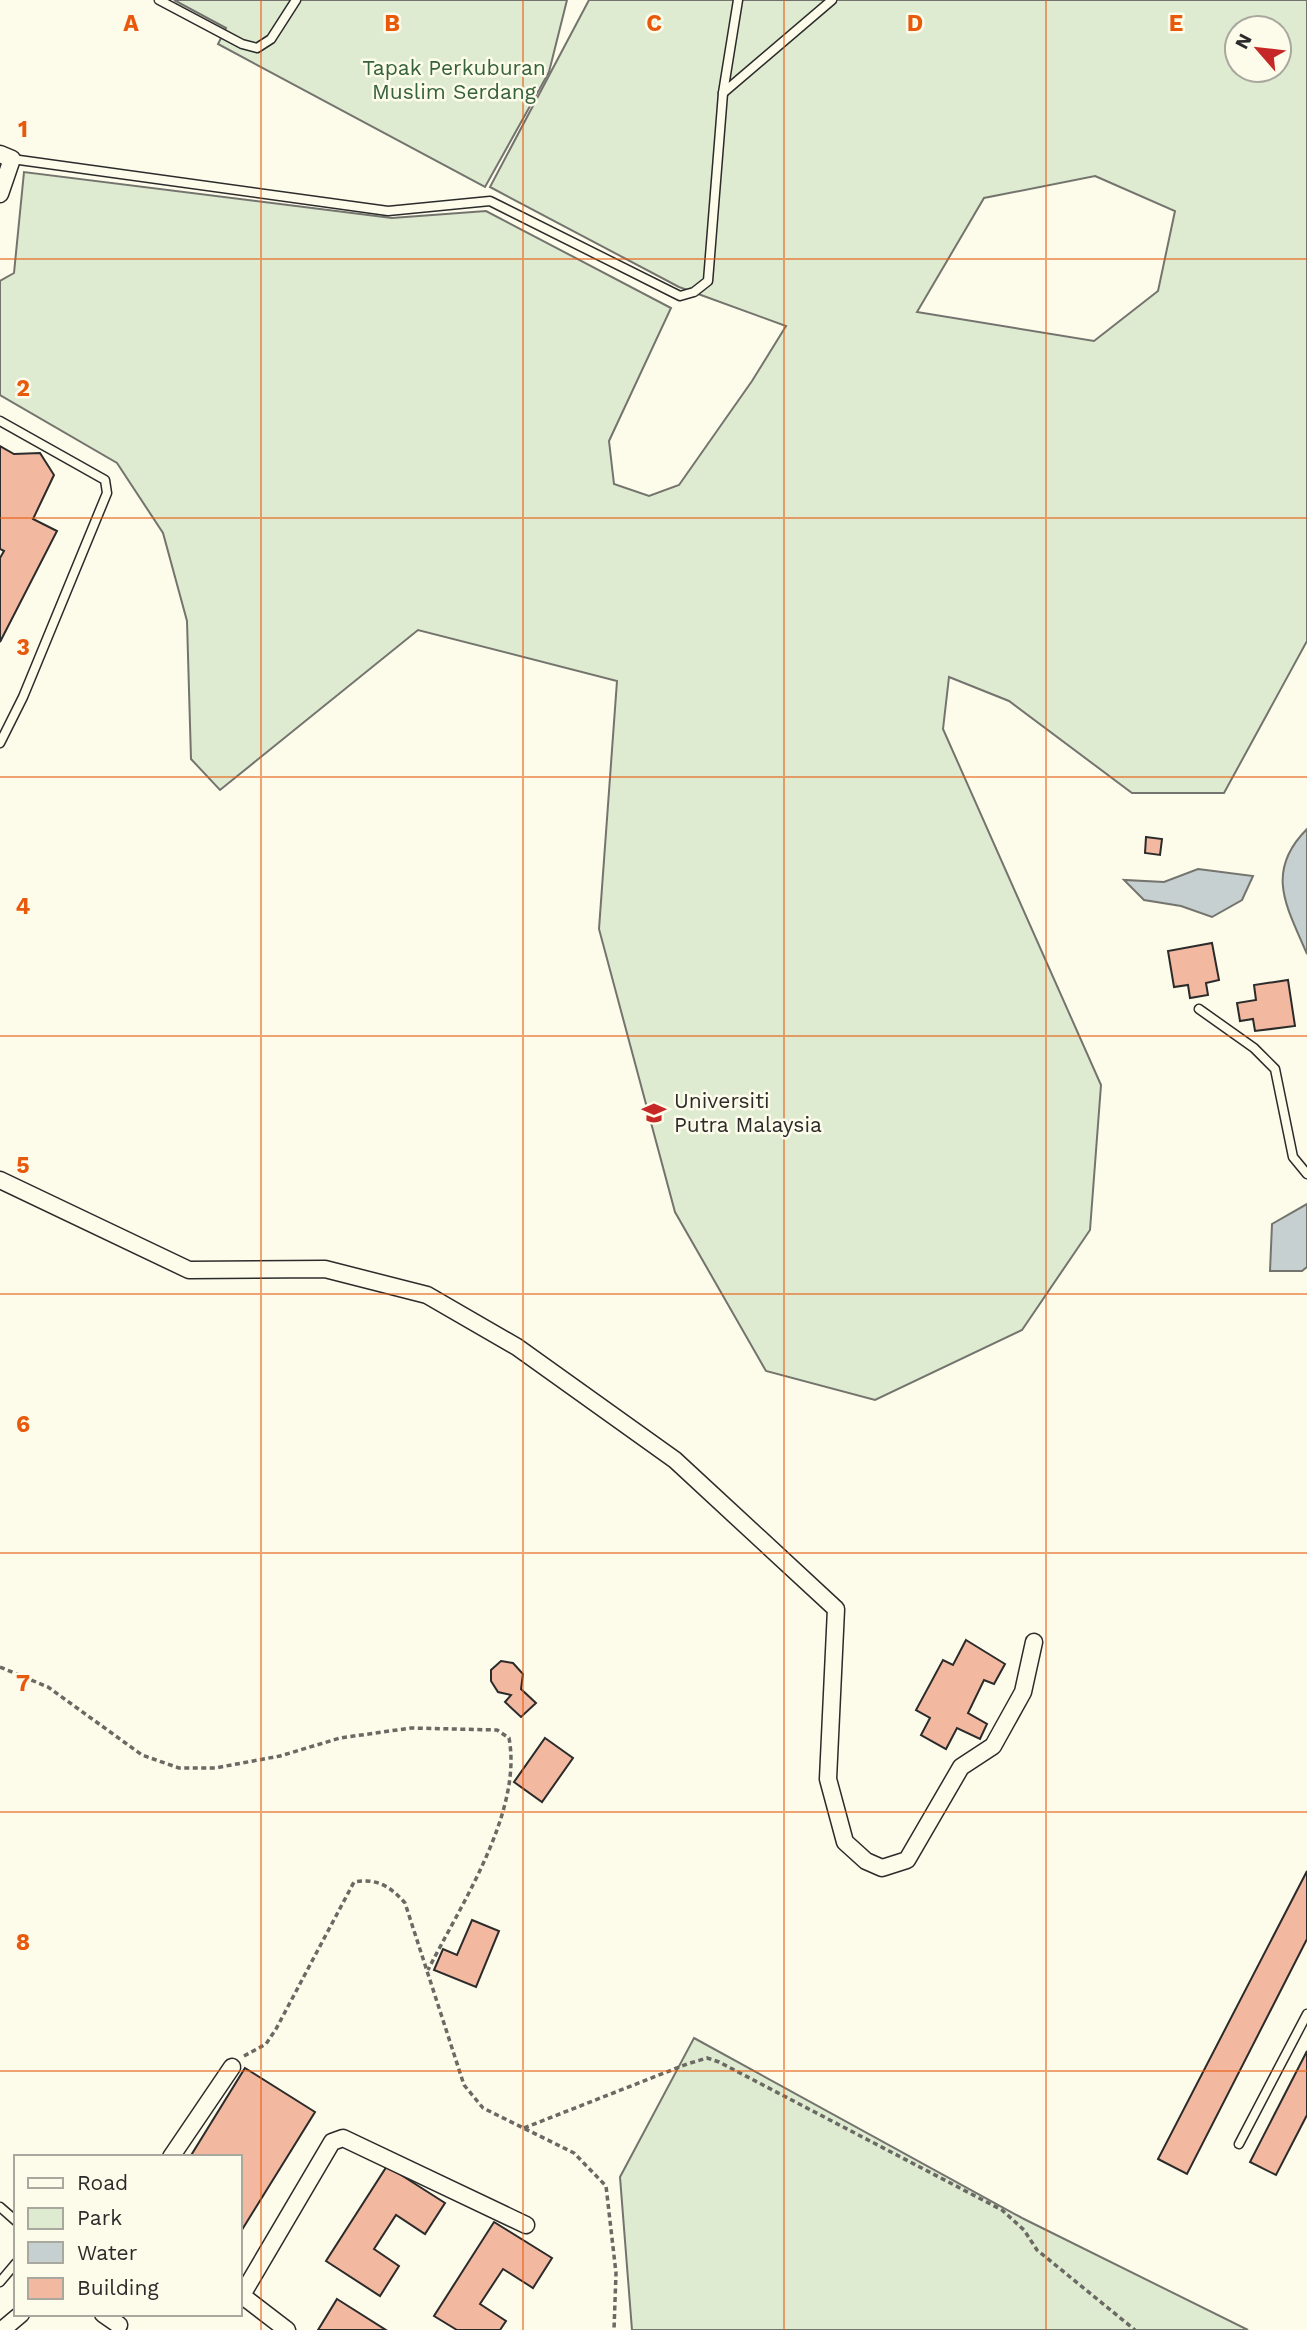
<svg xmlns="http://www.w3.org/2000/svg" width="1307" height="2330" font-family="'Work Sans',sans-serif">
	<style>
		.green { fill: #deebd1; stroke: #74746e; stroke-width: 2; fill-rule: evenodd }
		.water { fill: #c7d0d0; stroke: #74746e; stroke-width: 2 }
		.building { fill: #f2b8a0; stroke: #2b2b2b; stroke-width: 2 }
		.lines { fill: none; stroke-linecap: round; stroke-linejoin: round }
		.lane-casing { stroke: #2b2b2b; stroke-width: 11 }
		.street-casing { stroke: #2b2b2b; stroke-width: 19 }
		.path { stroke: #6a6964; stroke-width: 3.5; stroke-dasharray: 5 3.5; stroke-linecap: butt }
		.lane { stroke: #fdfbea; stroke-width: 8 }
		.street { stroke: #fdfbea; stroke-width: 16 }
		.grid { fill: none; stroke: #e8590c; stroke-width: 2; stroke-opacity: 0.55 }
		.labels { text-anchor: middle; stroke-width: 5; stroke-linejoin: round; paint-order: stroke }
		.park-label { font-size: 21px; fill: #34623c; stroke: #fdfbea }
		.poi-label { font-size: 21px; fill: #2b2b2b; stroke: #fdfbea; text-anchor: start }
		.grid-label { font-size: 23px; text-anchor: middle; font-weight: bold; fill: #e8590c; stroke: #fdfbea; stroke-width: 5; stroke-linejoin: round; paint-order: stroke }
	</style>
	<rect width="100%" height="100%" fill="#fdfbea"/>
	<g class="green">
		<path d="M174,0H567L549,72L485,187L218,44L226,28Z"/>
		<path d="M589,0H1307V641L1224,793H1132L1009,701L949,677L943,729L1101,1085L1090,1230L1022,1330L875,1400L766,1371L675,1212L599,929L617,681L418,630L220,790L191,759L187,621L163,533L117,463L0,395V281L14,273L24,172L392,218L486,211L671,308L609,441L614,484L649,496L679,485L752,381L786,326L679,287L490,187ZM1237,28H1279V70H1237ZM1095,176L1175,211L1158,291L1094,341L917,312L984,198Z"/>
		<path d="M694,2038L1022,2218L1248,2330H632L620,2177Z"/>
	</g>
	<g class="water">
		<path d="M1307,829V954C1287,907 1264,872 1307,829Z"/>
		<path d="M1198,869L1253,876L1242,900L1212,917L1181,906L1144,900L1124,880L1164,882Z"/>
		<path d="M1307,1204V1267L1302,1271H1270L1272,1224Z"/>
	</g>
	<g class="building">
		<path d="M0,446L14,454L40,453L54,475L33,519L57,531L0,642V558L4,551L0,549Z"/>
		<path d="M1146,837L1162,839L1160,855L1145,853Z"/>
		<path d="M1212,943L1219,980L1206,983L1208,995L1190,998L1188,985L1174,987L1168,951Z"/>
		<path d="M1288,980L1295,1026L1255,1031L1253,1019L1240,1021L1237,1003L1256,1000L1254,985Z"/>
		<path d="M966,1640L1005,1664L994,1684L984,1680L968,1713L987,1724L980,1739L957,1728L946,1749L921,1735L930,1718L916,1710L943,1660L953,1665Z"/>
		<path d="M501,1661L513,1663L523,1674L521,1689L536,1703L521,1717L505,1702L511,1695L498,1692L491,1681V1670Z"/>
		<path d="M545,1738L573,1758L542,1802L514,1782Z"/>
		<path d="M1307,1871V1939L1187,2174L1158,2159Z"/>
		<path d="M472,1920L499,1931L476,1987L434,1970L443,1949L457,1955Z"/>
		<path d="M1307,2051V2115L1276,2175L1250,2162Z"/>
		<path d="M245,2068L315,2112L240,2233V2157H190Z"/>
		<path d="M387,2166L445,2203L425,2234L396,2215L374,2249L399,2266L380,2296L326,2261Z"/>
		<path d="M494,2222L552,2258L533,2288L503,2269L480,2304L506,2321L500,2330H457L434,2316Z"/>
		<path d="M337,2299L386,2330H318Z"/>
	</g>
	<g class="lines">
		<g class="lane-casing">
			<g id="lane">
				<path d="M159,0L242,44L257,48L271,39L296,0"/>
				<path d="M723,93L832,0"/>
				<path d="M12,159L388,211L490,201L680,296L694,292L708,281L723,93L738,0"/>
				<path d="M0,421L105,480L107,493L23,697L0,743"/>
				<path d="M1199,1009L1254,1048L1275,1069L1293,1157L1307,1174"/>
				<path d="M1239,2144L1307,2014"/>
				<path d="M0,2207L16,2221"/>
				<path d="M0,2282L16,2263"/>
			</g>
		</g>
		<g class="street-casing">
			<g id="street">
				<path d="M0,154L12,159L0,194"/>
				<path d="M0,1180L189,1270L325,1269L427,1295L517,1347L675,1460L836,1609L828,1779L845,1842L866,1861L882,1868L907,1860L961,1767L993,1746L1023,1692L1034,1642"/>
				<path d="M171,2157L232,2067"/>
				<path d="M240,2294L287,2330"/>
				<path d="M242,2295L332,2142L343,2138L526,2225"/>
				<path d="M103,2314L119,2325"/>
				<path d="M2,2330L21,2314"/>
			</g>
		</g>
		<g class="path">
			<path d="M0,1667L48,1687L142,1755L179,1768H215L280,1756L340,1738L411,1728L497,1730L509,1738C523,1812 460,1906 428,1970"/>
			<path d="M244,2056L266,2044L276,2029L354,1882C377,1878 390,1886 405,1903L464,2085L483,2108L574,2153L606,2186L616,2273L614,2330"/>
			<path d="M524,2128L687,2064L707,2058L719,2062L1002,2210L1024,2230L1037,2250L1135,2330"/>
		</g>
		<use href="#lane" class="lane"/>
		<use href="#street" class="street"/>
	</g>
	<path class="grid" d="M261,0V2330M523,0V2330M784,0V2330M1046,0V2330M0,259H1307M0,518H1307M0,777H1307M0,1036H1307M0,1294H1307M0,1553H1307M0,1812H1307M0,2071H1307"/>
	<defs>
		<g id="university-bare" transform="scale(1.89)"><path d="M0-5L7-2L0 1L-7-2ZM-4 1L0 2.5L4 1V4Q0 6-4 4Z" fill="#c62828" stroke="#fdfbea" stroke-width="2.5" paint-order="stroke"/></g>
	</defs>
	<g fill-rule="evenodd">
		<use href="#university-bare" x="654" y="1113"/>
	</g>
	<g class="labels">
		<g class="park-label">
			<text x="454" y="75">Tapak Perkuburan<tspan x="454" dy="24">Muslim Serdang</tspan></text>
		</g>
		<g class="poi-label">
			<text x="674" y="1108">Universiti<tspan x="674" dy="24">Putra Malaysia</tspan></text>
		</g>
	</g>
	<g class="grid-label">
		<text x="131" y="31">A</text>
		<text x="392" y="31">B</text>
		<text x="654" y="31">C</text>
		<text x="915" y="31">D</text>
		<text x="1176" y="31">E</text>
		<text x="23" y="137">1</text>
		<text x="23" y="396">2</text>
		<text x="23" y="655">3</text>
		<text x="23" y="914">4</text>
		<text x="23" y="1173">5</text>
		<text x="23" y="1432">6</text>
		<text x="23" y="1691">7</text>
		<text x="23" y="1950">8</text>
	</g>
	<rect x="14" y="2155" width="228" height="161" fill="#fdfbea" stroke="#a9a89e" stroke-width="2"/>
	<rect x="28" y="2178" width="35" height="10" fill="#fdfbea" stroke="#a9a89e" stroke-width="2"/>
	<text x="77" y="2190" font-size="21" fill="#2b2b2b">Road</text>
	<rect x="28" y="2208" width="35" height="21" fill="#deebd1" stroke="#a9a89e" stroke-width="2"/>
	<text x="77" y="2225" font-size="21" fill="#2b2b2b">Park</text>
	<rect x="28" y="2242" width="35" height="21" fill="#c7d0d0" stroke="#a9a89e" stroke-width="2"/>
	<text x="77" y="2260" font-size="21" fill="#2b2b2b">Water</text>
	<rect x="28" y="2278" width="35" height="21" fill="#f2b8a0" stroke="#a9a89e" stroke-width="2"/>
	<text x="77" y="2295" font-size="21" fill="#2b2b2b">Building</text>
	<g transform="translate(1258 49) rotate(298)"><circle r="33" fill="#fdfbea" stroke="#a9a89e" stroke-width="2"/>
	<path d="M0-5L12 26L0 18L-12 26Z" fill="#c62828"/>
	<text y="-10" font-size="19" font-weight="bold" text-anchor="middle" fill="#2b2b2b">N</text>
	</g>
</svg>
